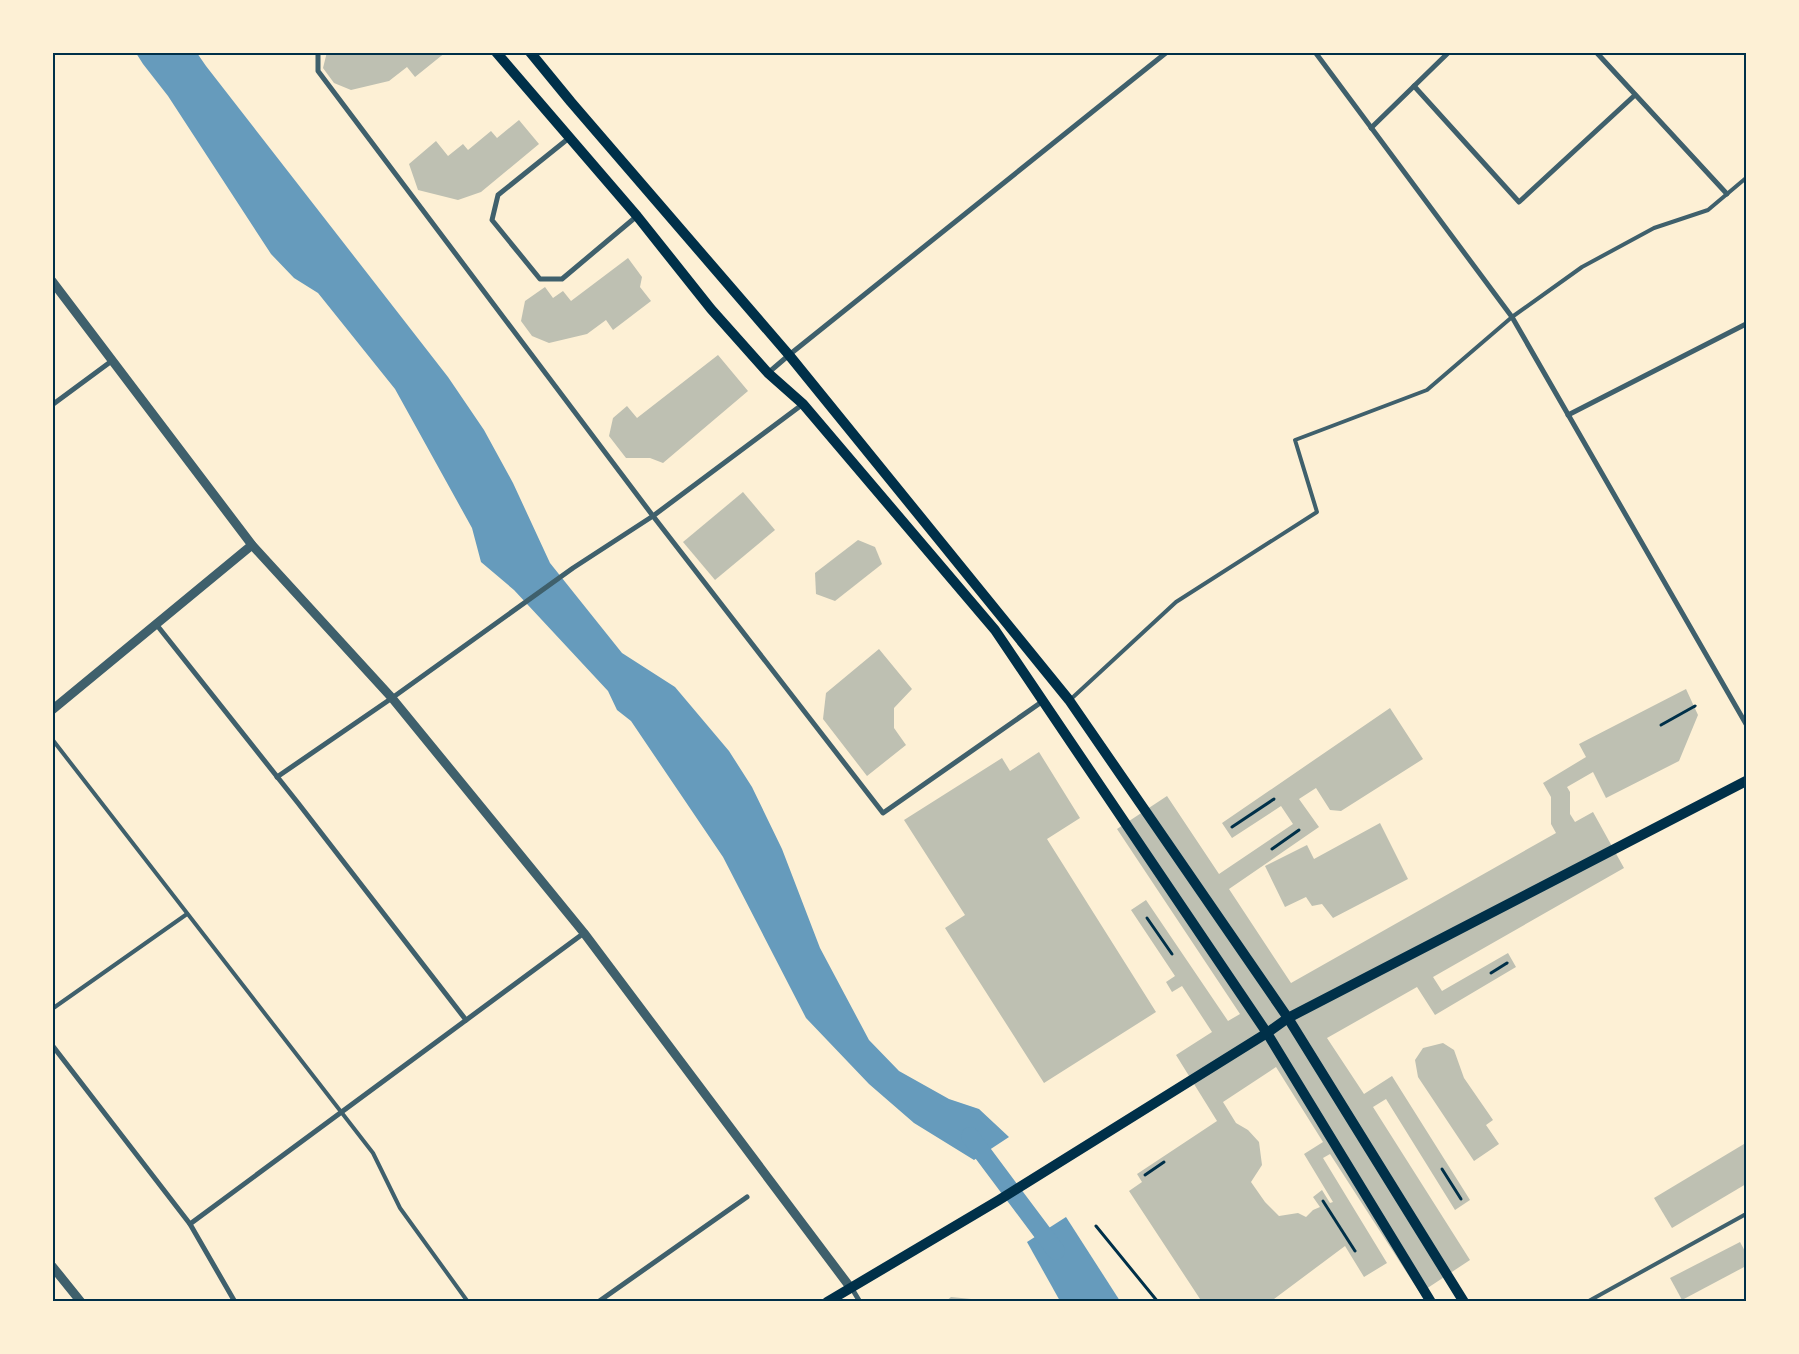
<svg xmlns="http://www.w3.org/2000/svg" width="1799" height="1354" font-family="'DejaVu Sans',sans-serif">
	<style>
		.water { fill: #669bbc }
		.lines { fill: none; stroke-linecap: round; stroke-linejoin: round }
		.canal { stroke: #669bbc; stroke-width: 18 }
		.building { fill: #bec0b2; fill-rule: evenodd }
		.path { stroke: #003049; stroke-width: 3 }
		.service { stroke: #3f606c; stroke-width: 4 }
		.minor { stroke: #3f606c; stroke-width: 5 }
		.tertiary { stroke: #3f606c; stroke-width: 9 }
		.secondary { stroke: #003049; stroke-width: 10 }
		.neatline { fill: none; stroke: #003049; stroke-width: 2 }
	</style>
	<rect width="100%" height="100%" fill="#fdf0d5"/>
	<g class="water">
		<path d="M136,53H197L206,66L448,377L484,430L513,483L550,563L622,653L675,687L729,751L752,787L782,849L820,948L869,1040L899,1071L949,1099L979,1109L1009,1137L974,1160L914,1123L869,1084L806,1018L723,857L631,721L617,710L608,691L514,590L481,562L472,528L395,389L318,293L294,278L271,254L168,96L143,64Z"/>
		<path d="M1066,1217L1120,1301H1060L1027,1242Z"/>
	</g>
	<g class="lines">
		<path class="canal" d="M970,1136L1056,1251"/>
	</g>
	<g class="building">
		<path d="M327,52H446L415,77L407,67L389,81L351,90L334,83L323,68Z"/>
		<path d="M519,120L539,144L481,192L458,200L418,190L409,164L436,141L448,156L463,144L468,150L491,131L497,138Z"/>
		<path d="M628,258L642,277L640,287L651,301L613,330L606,320L587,334L549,343L532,336L521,321L525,301L545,287L553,298L563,291L571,301Z"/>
		<path d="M718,355L748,391L663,463L650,458H626L609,436L613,418L627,406L637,418Z"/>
		<path d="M743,492L775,530L715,580L683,542Z"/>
		<path d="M858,540L875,547L882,564L835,601L816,594L815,573Z"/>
		<path d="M879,649L912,689L894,708V728L906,745L867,776L823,719L826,693Z"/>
		<path d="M1686,689L1698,715L1679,761L1606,798L1593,772L1567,787L1570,792V814L1575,822L1593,812L1624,868L1433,977L1442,991L1508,953L1516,967L1435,1015L1417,987L1327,1038L1364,1094L1392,1076L1470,1200L1455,1210L1386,1099L1373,1107L1470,1260L1420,1293L1330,1154L1323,1158L1387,1263L1364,1277L1345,1246L1270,1302H1202L1129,1191L1142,1182L1137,1174L1217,1121L1176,1055L1212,1032L1182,986L1172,992L1166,982L1175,976L1131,910L1146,900L1228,1021L1240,1014L1117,829L1167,796L1219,874L1293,824L1281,806L1232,838L1222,823L1390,708L1423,759L1341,811L1330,810L1316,788L1299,799L1319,827L1229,889L1291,983L1556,833L1551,824V797L1543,783L1586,757L1579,744ZM1276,1067L1323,1142L1304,1154L1333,1202L1330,1203L1322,1190L1313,1197L1320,1207L1313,1210L1306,1217L1298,1213L1279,1216L1265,1202L1251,1182L1262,1165L1259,1142L1248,1130L1236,1123L1223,1102Z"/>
		<path d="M1039,752L1080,818L1047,839L1156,1012L1044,1083L945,928L965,915L904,820L1002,758L1010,771Z"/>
		<path d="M1380,823L1408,879L1333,918L1322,904L1312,906L1306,897L1285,907L1265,866L1307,845L1314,859Z"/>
		<path d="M1443,1043L1454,1050L1464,1078L1493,1120L1486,1125L1499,1144L1474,1161L1418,1077L1415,1060L1423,1048Z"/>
		<path d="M1744,1144L1746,1148V1184L1672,1228L1654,1198Z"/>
		<path d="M1740,1242L1746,1253V1266L1682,1300L1670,1278Z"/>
		<path d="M951,1297L981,1300V1302H945Z"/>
	</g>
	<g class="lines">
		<g class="path">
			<path d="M1661,725L1695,706"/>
			<path d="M1232,827L1274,799"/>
			<path d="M1272,849L1299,830"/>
			<path d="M1147,918L1172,954"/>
			<path d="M1491,973L1507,963"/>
			<path d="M1442,1169L1461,1199"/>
			<path d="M1145,1175L1164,1162"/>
			<path d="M1323,1201L1355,1251"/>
			<path d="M1096,1226L1158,1302"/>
		</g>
		<g class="service">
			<path d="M1071,699L1176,602L1317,512L1295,440L1427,390L1512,317L1582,267L1654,228L1708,210L1746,178"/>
			<path d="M52,739L373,1153L400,1208L468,1302"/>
			<path d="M52,1009L187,914"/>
			<path d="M1587,1302L1746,1214"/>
		</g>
		<g class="minor">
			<path d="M318,52V71L653,516L883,813L1043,701"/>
			<path d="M1315,52L1512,317L1746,724"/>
			<path d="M1596,52L1727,194"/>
			<path d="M1414,86L1519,202L1635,95"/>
			<path d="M1371,128L1449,52"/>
			<path d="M569,138L498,195L492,220L540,279H562L637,216"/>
			<path d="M768,373L789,355L1167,52"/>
			<path d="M52,405L113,360"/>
			<path d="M1568,415L1746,324"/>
			<path d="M156,624L298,803L466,1020"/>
			<path d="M277,777L392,698L573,568L653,516L803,404"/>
			<path d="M52,1045L190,1224L235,1302"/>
			<path d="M190,1224L584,933"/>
			<path d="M851,1287L860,1302"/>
			<path d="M598,1302L747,1197"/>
		</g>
		<g class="tertiary">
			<path d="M52,281L252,545L392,698L584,933L850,1287"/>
			<path d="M52,710L252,545"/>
			<path d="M52,1266L81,1302"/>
		</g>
		<g class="secondary">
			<path d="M496,52L637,216L711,309L768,373L803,404L995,630L1267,1033L1431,1302"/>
			<path d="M530,52L571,102L789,355L1069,700L1288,1018L1464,1302"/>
			<path d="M827,1302L999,1200L1267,1033L1288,1018L1746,781"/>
		</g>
	</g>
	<rect width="1799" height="1354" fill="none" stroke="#fdf0d5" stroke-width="108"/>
	<rect x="54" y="54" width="1691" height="1246" class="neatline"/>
</svg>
